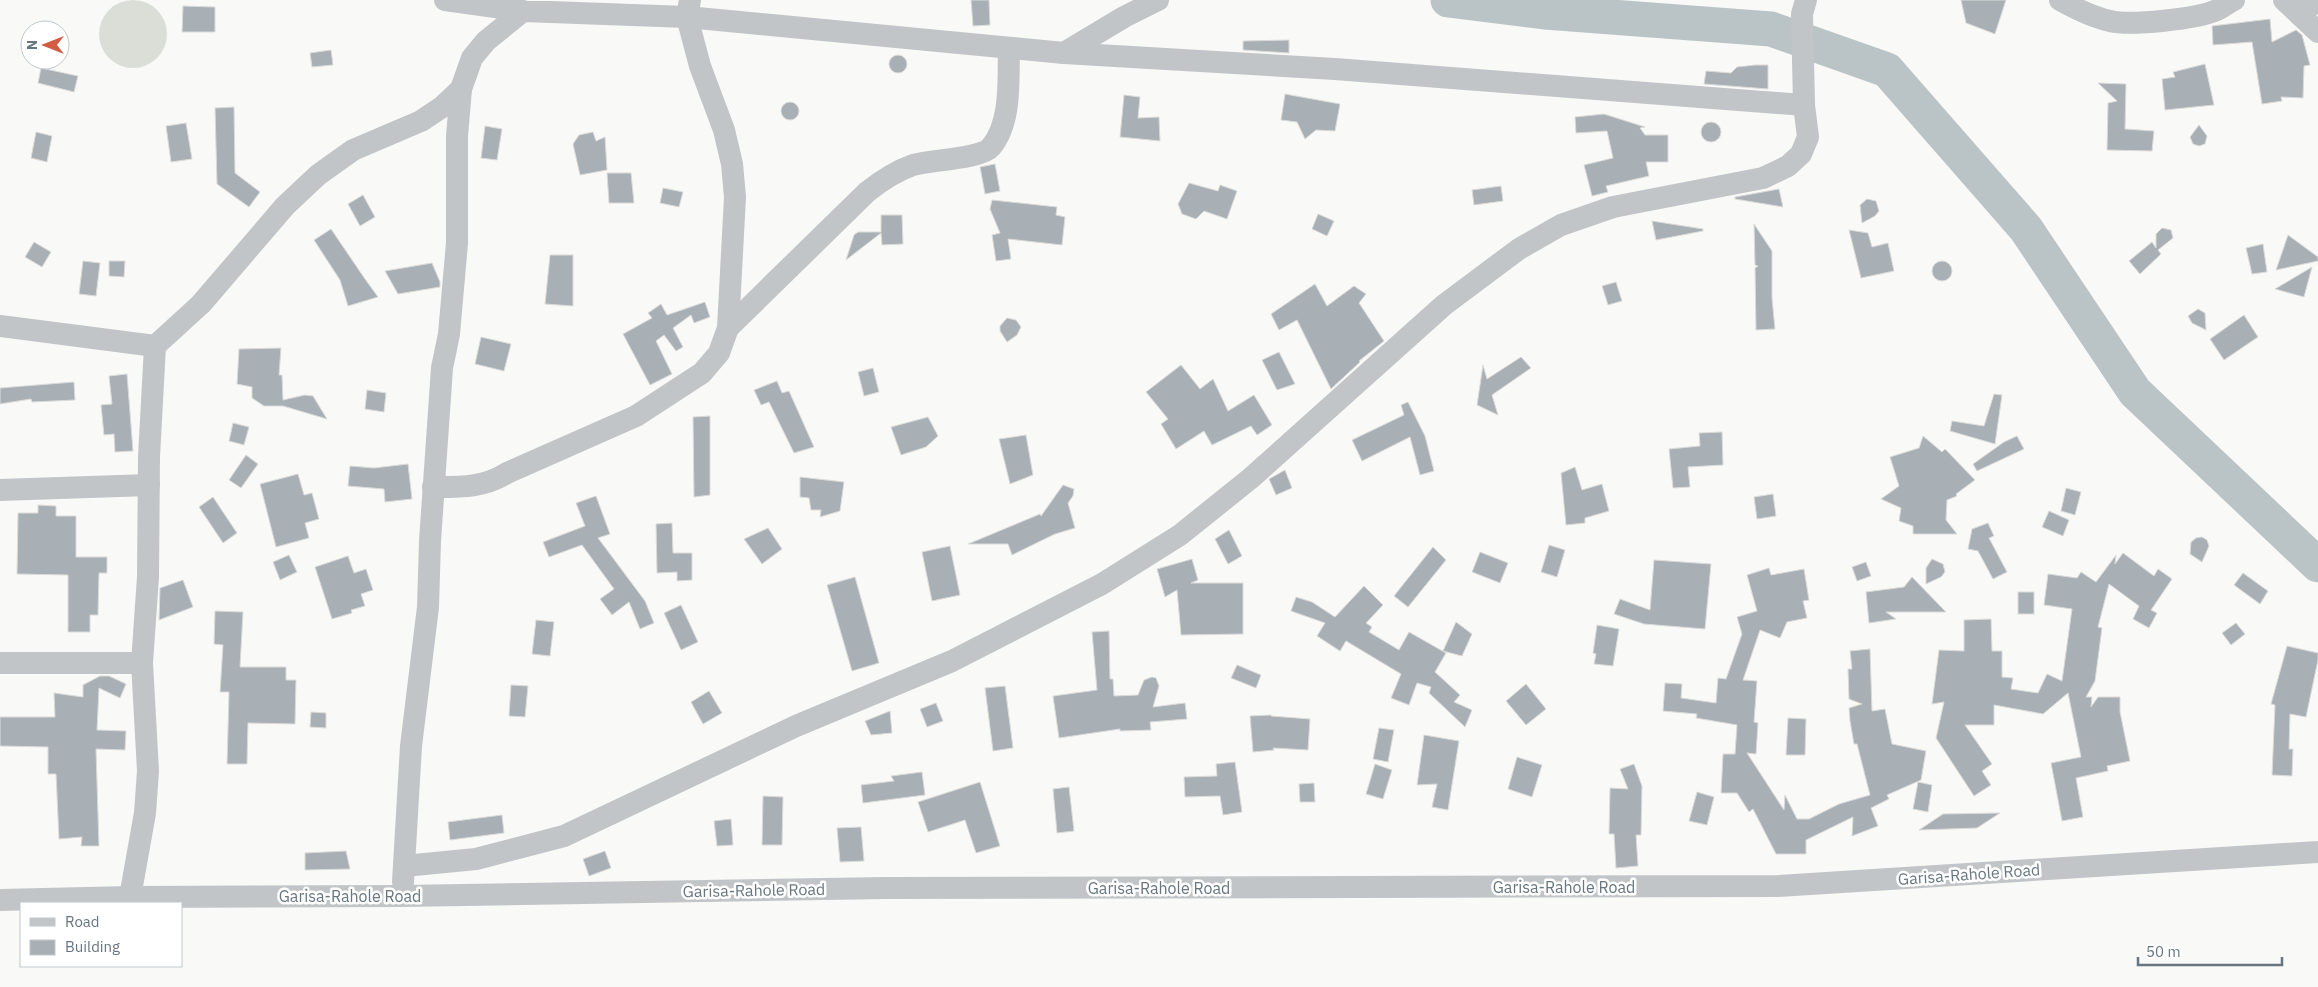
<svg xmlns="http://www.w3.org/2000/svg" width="2318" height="987" font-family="'IBM Plex Sans',sans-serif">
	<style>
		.green { fill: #daded7 }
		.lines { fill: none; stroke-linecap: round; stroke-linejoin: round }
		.river { stroke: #bac4c7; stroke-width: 35 }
		.building { fill: #a9b0b5; stroke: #dbdbda }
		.minor { stroke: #c1c5c8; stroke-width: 22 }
		.labels { text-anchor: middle; stroke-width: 5; stroke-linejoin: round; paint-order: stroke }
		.street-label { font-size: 16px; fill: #67767f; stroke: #fff }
	</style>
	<rect width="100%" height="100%" fill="#f9f9f7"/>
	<circle class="green" cx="133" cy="34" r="34"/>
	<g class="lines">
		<path class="river" d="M1448,0L1545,12L1771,29L1887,70L2026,229L2135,392L2318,565"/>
	</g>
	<g class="building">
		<path d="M971,0H989L990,25L973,26Z"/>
		<path d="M1961,0H2006L1995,34L1966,23Z"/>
		<path d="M183,6L215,7V32H182Z"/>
		<path d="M2270,19L2272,42L2296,30L2302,35L2310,65L2304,66L2303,98L2281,97L2282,101L2262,104L2252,42L2213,45L2212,26Z"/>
		<path d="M1289,40V53L1243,50V41Z"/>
		<path d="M331,50L333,65L312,67L310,53Z"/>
		<circle cx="898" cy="64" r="9"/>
		<path d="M2205,64L2214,105L2165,110L2162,79L2175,77L2173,72Z"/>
		<path d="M1755,65H1768V89L1704,84L1706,71L1731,73L1737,67Z"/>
		<path d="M41,68L78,76L74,92L38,83Z"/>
		<path d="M2098,83L2126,84L2125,129L2154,131L2152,151L2107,150L2108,103L2117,101Z"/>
		<path d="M1285,94L1340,104L1335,131L1316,130L1305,139L1297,122L1281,120Z"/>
		<path d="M1124,95L1140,97L1138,118L1159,117L1160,141L1120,137Z"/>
		<circle cx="790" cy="111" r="9"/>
		<path d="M234,107L235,173L260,192L249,207L217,184L215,108Z"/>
		<path d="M1604,114L1645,127L1640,128L1645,135H1668V162H1646L1649,176L1606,186L1608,192L1592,196L1584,165L1613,158L1607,131L1576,133L1575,117Z"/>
		<circle cx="1711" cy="132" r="10"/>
		<path d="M186,123L192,159L171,162L166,126Z"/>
		<path d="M2199,125L2207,136L2205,144L2199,146L2193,144L2190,137Z"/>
		<path d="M485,126L502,129L497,160L481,158Z"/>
		<path d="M36,132L52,136L47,162L31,158Z"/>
		<path d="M593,132L596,141L605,137L607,170L580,175L573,144L579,135Z"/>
		<path d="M995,164L1000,191L985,194L980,167Z"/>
		<path d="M607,173H631L634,203H609Z"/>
		<path d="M1189,183L1218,191L1220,185L1237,191L1227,219L1204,211L1196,219L1182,214L1178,204Z"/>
		<path d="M1501,186L1503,201L1474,205L1472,190Z"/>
		<path d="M663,188L683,192L679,207L660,203Z"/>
		<path d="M1779,189L1783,207L1735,199V197Z"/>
		<path d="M363,195L375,217L360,226L348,204Z"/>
		<path d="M1867,199L1876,201L1879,211L1875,216L1862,223L1860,205Z"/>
		<path d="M992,200L1057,207L1056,215L1065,217L1062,245L1008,239L1011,259L996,261L992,235L1000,233L990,209Z"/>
		<path d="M1318,214L1334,221L1327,236L1312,229Z"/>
		<path d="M881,215H902L903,244L882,245L881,233L846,260L854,235L858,232H881Z"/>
		<path d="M1652,221L1703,229V231L1656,240Z"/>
		<path d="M1754,224L1772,251V298L1775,329L1756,330L1755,268L1758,266L1755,265Z"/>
		<path d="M2162,228L2171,230L2173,238L2158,250L2161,254L2140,274L2129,261L2152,242L2156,248V234Z"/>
		<path d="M331,229L365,279L378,297L348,306L340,280L314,240Z"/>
		<path d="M1849,230L1868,233L1872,247L1888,243L1894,271L1861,278Z"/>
		<path d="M2288,235L2318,257V261L2276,270Z"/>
		<path d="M34,242L51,252L42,267L25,257Z"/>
		<path d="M2263,244L2267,272L2252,274L2246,248Z"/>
		<path d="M550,255H573V306L545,304Z"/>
		<path d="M83,261L100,263L96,296L79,294Z"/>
		<path d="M109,261H125L124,277L109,276Z"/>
		<circle cx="1942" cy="271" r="10"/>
		<path d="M432,263L440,282V287L398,294L385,271Z"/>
		<path d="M2312,267L2304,297L2275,289Z"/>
		<path d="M1616,282L1622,301L1608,305L1602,286Z"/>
		<path d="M1315,284L1327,306L1354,286L1366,294L1359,303L1384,341L1359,361L1360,362L1331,389L1297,320L1279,330L1271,314Z"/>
		<path d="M705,302L710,317L694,323L691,315L673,328L683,347L676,351L664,335L656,341L672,374L650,385L623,334L652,318L648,313L661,304L667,315Z"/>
		<path d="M2198,309L2205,313L2206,330L2192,323L2188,316Z"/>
		<path d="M2244,315L2258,337L2224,360L2210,339Z"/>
		<path d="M1007,318L1016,320L1021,327L1017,335L1007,342L1000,331V326Z"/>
		<path d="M481,337L511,344L504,371L475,364Z"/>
		<path d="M281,348L279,375H282L283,400L305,395L313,396L327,419L283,406H264L252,398V387L237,384L239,349Z"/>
		<path d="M1279,352L1295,384L1277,390L1262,360Z"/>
		<path d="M1521,357L1531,368L1492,395L1498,415L1477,405L1483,365L1487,379Z"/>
		<path d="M1181,365L1200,389L1213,379L1228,411L1254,395L1272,425L1257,435L1251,426L1212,445L1204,431L1176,449L1161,424L1168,419L1146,392Z"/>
		<path d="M873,368L879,392L864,396L858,372Z"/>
		<path d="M127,374L133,451L115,452L114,434L104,435L101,405L112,404L109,376Z"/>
		<path d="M777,381L782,393L789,391L814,447L794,453L769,402L761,405L754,390Z"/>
		<path d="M74,382L75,400L32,402L31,399L0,404V388Z"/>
		<path d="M367,390L386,393L384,412L365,409Z"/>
		<path d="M1994,394L2002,395L1995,444L1950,431L1952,421L1984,426Z"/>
		<path d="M1408,402L1425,436L1434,471L1420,475L1410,437L1362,461L1352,440L1404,415L1401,405Z"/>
		<path d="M710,416V495L694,497L693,417Z"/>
		<path d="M928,417L938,436L926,447L901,455L891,427Z"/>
		<path d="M233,423L249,427L244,445L229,441Z"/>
		<path d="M1722,432L1723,465L1688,467L1690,487L1673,488L1669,449L1700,446L1699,433Z"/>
		<path d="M1026,435L1033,475L1010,484L999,439Z"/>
		<path d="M1923,436L1942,452L1945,449L1975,480L1956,494L1957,496L1947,500L1946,520L1957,534H1913V526L1899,521L1901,508L1881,499L1899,486L1890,457L1919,448Z"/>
		<path d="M2017,436L2024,449L1977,471L1973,464L2004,442Z"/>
		<path d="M246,455L258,464L241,488L229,480Z"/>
		<path d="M408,464L412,499L385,502L384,489L348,486L350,466L374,468Z"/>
		<path d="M1575,467L1582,490L1602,484L1609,511L1585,518V523L1566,525L1561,473Z"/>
		<path d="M1285,470L1292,488L1276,495L1269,479Z"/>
		<path d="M298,474L304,495L312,493L319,519L305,523L309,538L276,547L260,484Z"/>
		<path d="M800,477L844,482L840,511L820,517L821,510H811L809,498L800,497Z"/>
		<path d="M1063,485L1074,489L1073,496L1068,503L1075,528L1055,534L1012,555L1008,544H968L1040,514L1041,516Z"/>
		<path d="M2066,488L2081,492L2075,515L2061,511Z"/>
		<path d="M1773,494L1776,516L1757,519L1754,497Z"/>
		<path d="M596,496L610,534L598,538L645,601L654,623L640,629L629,602L612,615L600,599L614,589L582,545L549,557L543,542L585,526L576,503Z"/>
		<path d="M213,497L237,533L223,543L199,507Z"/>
		<path d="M38,505L56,506V516H76V557H107V573H99L98,615H90V632H68V575L17,574L18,513H38Z"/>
		<path d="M2049,511L2069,520L2063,536L2042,527Z"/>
		<path d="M672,523L673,553H692V580L677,581V572L657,573L656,524Z"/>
		<path d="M1988,523L1994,536L1989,538L2007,572L1993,579L1978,551L1968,549L1972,529Z"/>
		<path d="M768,528L782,549L762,564L744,539Z"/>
		<path d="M1229,530L1242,556L1228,564L1215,539Z"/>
		<path d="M2202,537L2207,540L2209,546L2202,562L2190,554L2191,542L2196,538Z"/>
		<path d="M1549,545L1565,550L1557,577L1541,572Z"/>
		<path d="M950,546L960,595L932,601L922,552Z"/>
		<path d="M1433,547L1446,560L1408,607L1394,596Z"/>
		<path d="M1480,552L1508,563L1500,583L1472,572Z"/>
		<path d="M2123,553L2154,576L2158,569L2172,579L2151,610L2157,613L2149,628L2133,619L2139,606L2109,584L2098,627L2102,628L2095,681L2086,697H2092L2091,707L2098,697H2120V712L2130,761L2107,766L2108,771L2076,778L2083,817L2062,821L2051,763L2081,757L2068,693L2043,714L1994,705V725H1965L1992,764L1982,771L1991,785L1974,796L1936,738L1944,702L1932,704L1939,650L1964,651V620L1991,619L1992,651H2002V677L2013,678L2011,689L2038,693L2047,674L2062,681L2072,609L2044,605L2048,574L2077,578L2081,572L2096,582L2116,555L2115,564Z"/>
		<path d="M289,555L297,572L280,580L273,562Z"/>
		<path d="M348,556L354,573L366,569L373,590L361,594L365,606L351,610L352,613L332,619L315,567Z"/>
		<path d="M1192,559L1198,580L1191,583H1243V634L1181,635L1177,590L1165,597L1157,569Z"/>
		<path d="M1932,559L1943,564L1945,572L1941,577L1926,584V568Z"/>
		<path d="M1654,560L1711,564L1705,629L1644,624L1614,614L1620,599L1650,610Z"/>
		<path d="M1866,562L1871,576L1857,581L1852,567Z"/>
		<path d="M1769,568L1771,575L1804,569L1809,600L1803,601L1807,618L1787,622L1780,638L1760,630L1743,680L1757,681L1754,722L1758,723L1756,754L1747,753L1784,810L1785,795L1797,819H1809L1839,804L1870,795L1857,744H1854L1850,721L1849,708L1862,704L1849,699L1848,669H1852L1850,651L1870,649L1872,711L1885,709L1892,744L1926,751L1921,780L1887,795L1889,799L1871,808L1878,826L1852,836L1853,817L1806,840V854H1776L1753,809L1749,812L1737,793H1721L1723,754H1735L1737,725L1696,718L1697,714L1663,711L1665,683L1682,684L1681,698L1716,703L1718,678L1726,679L1742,634L1737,617L1757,611L1747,575Z"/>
		<path d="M2243,573L2268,591L2260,604L2234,585Z"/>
		<path d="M855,577L879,663L852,671L827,585Z"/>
		<path d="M1912,577L1946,612H1886L1896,619L1869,623L1866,592L1904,587Z"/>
		<path d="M183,580L193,607L159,620L160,588Z"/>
		<path d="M1364,586L1383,605L1366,623L1372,627L1369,632L1399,650L1409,632L1446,653L1435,672L1460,695L1454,702L1472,710L1465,727L1429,693L1431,687L1417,683L1409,705L1391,698L1401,674L1346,641L1340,651L1317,636L1325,623L1291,611L1296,597L1312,602L1335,617Z"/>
		<rect x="2018" y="592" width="16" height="22"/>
		<path d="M681,605L698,642L681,650L664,613Z"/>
		<path d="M215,611L243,612L240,667H286V680H296L295,724L248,723L247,764H227L229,692H220L223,645L214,644Z"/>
		<path d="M536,620L554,622L550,656L532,654Z"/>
		<path d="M1456,622L1472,634L1462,656L1443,651Z"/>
		<path d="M2236,623L2245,634L2231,645L2222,633Z"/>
		<path d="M1597,625L1619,629L1613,666L1594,664L1596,654L1593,653Z"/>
		<path d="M1109,631L1110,679H1113L1114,696L1138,695L1144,680L1152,677L1156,678L1159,686L1153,707L1185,703L1187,719L1150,722L1151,730L1120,731V729L1059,738L1053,696L1097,690L1092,632Z"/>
		<path d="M2287,646L2318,653V660L2306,717L2290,714L2289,749H2293L2292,776L2272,775L2275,705L2271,704Z"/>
		<path d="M1237,665L1261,675L1256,688L1231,678Z"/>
		<path d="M100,676H109L126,684L120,698L99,688L97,730L126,731L125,750L96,749L99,846H81L82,837L59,839L56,774H48V747L0,746V717H55L54,693L83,697V685Z"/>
		<path d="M1526,684L1546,709L1526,725L1506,701Z"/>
		<path d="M511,685L528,686L525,717L509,716Z"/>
		<path d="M1005,686L1013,748L993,751L985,688Z"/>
		<path d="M709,691L722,713L703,724L691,702Z"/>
		<path d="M936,703L943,721L927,727L920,709Z"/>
		<path d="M890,711L892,733L871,735L865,721Z"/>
		<path d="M311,712L326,713V728L310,727Z"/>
		<path d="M1271,715V716L1310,719L1308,750L1273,748L1274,750L1253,752L1250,716Z"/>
		<path d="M1788,718L1806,719L1805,755H1786Z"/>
		<path d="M1379,728L1394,730L1388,762L1373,759Z"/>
		<path d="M1424,735L1459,741L1448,810L1432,807L1437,784L1417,785Z"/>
		<path d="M1517,757L1542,765L1532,797L1508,789Z"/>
		<path d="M1235,762L1242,812L1223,815L1220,796L1185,797L1184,777L1217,776L1216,764Z"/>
		<path d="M1375,764L1392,770L1383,799L1366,794Z"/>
		<path d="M1634,764L1642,786L1641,835H1636L1638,866L1616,868L1614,834H1609L1610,788L1628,789L1620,769Z"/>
		<path d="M922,772L925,795L863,803L861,785L894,781L891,776Z"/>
		<path d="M980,782L1000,846L976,853L965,820L928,832L918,802Z"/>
		<path d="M1918,782L1932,785L1928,812L1913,809Z"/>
		<path d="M1314,783L1315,802H1300L1299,784Z"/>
		<path d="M1069,787L1074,831L1057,833L1053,789Z"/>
		<path d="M1697,792L1714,797L1707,825L1689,821Z"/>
		<path d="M763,796L783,797L782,845H762Z"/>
		<path d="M2000,813L1977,828L1919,830L1943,814Z"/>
		<path d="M502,815L504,833L450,840L448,822Z"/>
		<path d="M731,819L733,845L717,846L714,821Z"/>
		<path d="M861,827L864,861L840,862L837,828Z"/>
		<path d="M346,851L350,869L305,870V853Z"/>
		<path d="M605,851L611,868L589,876L583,859Z"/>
	</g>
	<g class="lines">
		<g class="minor">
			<path d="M445,0L523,11L687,17L1064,53L1335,69L1804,105"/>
			<path d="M2060,0C2076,9 2092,17 2110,21C2131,26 2197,19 2217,10C2223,7 2228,3 2234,0"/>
			<path d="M2284,0L2318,32"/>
			<path d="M2300,15L2317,0"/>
			<path d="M1064,53L1124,17L1158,0"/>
			<path d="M0,326L155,346L201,304L285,206L318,175L353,150L421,121L442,107L461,89"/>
			<path d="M728,328L867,192C882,180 896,171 913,165C930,160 981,159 991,147C1012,122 1008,79 1009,48"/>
			<path d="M433,487C460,487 483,488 507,473L636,416L702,373L719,353L728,328L735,197L732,164L724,130L700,66L687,17L690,0"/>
			<path d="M0,490L149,485"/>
			<path d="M0,663H142"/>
			<path d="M404,866L476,859L564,836L796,726L952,661L1102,584L1180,535L1251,478L1444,305L1519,249L1561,225L1613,207L1763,178L1788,166L1801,154L1808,137L1804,105L1802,14L1806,0"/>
			<path d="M403,882L411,746L428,607L430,541L442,368L449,334L457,243V136L461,89L472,58L486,41L523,11"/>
			<path d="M130,897L145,813L148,771L142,663L148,577L149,457L155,346"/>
			<path d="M0,900L130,897L402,896L886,888L1778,886L2318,852"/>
		</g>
	</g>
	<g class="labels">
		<g class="street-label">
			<text transform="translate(1969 874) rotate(-4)" y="6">Garisa-Rahole Road</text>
			<text x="1564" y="893">Garisa-Rahole Road</text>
			<text x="1159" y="894">Garisa-Rahole Road</text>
			<text transform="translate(754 890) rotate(-1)" y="6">Garisa-Rahole Road</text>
			<text x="350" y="902">Garisa-Rahole Road</text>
		</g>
	</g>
	<rect x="20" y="902" width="162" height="65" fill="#ffffff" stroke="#c2c8cc"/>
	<rect x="30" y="918" width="25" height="8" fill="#c1c5c8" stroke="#c2c8cc"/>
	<text x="65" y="927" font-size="15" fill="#67767f">Road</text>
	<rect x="30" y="940" width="25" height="15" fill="#a9b0b5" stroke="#c2c8cc"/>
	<text x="65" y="952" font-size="15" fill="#67767f">Building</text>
	<g transform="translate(45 45) rotate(270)"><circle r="24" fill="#ffffff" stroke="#c2c8cc"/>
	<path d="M0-4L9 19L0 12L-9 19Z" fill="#d05c41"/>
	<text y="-8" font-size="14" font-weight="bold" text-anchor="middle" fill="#67767f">N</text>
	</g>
	<path d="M2138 957v8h144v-8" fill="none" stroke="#67767f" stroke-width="2.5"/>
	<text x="2146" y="957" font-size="15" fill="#67767f" stroke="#ffffff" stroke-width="4" paint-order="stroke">50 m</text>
</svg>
